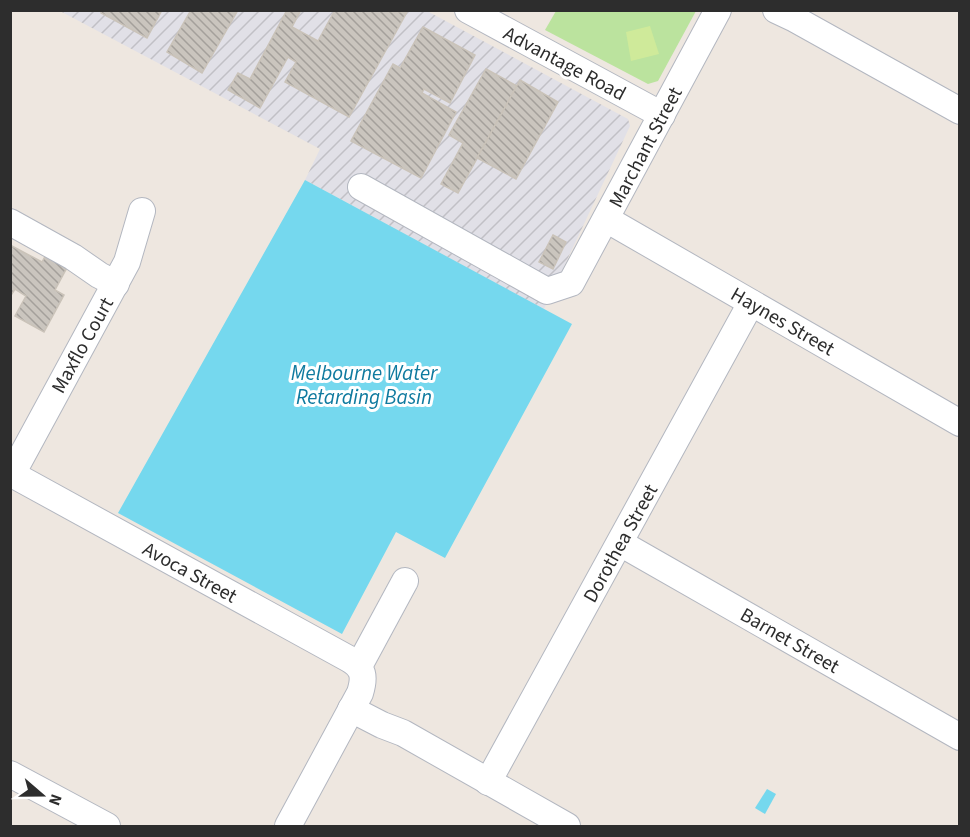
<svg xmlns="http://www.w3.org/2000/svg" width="970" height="837" font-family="'Source Sans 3',sans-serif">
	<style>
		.industrial { fill: url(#industrial-furrows) }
		.park { fill: #bbe39e }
		.pitch { fill: #cfea9a }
		.water { fill: #75d8ee }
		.building { fill: url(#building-back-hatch); stroke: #cac3b9; stroke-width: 1.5 }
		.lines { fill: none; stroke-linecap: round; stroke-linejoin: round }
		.minor-casing { stroke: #b3b7c0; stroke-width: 28 }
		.minor { stroke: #fff; stroke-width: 26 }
		.labels { text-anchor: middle; stroke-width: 6; stroke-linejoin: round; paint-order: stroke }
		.street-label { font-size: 20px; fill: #2d2d2d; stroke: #fff }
		.water-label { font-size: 21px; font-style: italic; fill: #0f7a9f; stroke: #fff }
	</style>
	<defs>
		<pattern id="industrial-furrows" width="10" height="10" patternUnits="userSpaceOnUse" patternTransform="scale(1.5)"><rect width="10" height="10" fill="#e1e0e7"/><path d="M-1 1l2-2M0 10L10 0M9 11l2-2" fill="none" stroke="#c1c0c6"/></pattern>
		<pattern id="building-back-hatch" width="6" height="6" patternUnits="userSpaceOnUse" patternTransform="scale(1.5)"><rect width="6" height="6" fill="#cac5be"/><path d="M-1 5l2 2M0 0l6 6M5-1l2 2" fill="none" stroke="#a4a09b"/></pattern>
	</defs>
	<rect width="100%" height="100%" fill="#eee7e0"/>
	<path class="industrial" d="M60,11H427L628,119L630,126L544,309L305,180L320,149Z"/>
	<path class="park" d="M556,11H696L658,81L648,84L545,30Z"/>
	<path class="pitch" d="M650,26L659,54L631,61L626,32Z"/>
	<g class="water">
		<path d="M305,180L572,324L445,558L396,532L342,634L118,513Z"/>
		<path d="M767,789L776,794L765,814L755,808Z"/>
	</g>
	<g class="building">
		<path d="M102,10H162L147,38L101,13Z"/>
		<path d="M191,10H238L202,73L167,52Z"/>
		<path d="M287,10H301L292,27L318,41L335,10L407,12L349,117L285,82L296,62L288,57L260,108L228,90L238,73L250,79Z"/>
		<path d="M423,27L475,55L450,103L424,89L422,93L456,112L421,178L351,141L393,64L400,68Z"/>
		<path d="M486,69L517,86L458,193L441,184L463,143L449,135Z"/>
		<path d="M520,80L558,102L516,179L477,158Z"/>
		<path d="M553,235L566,242L553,269L539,262Z"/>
		<path d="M10,245L42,262L48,251L70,262L55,290L64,295L44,332L15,316L26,296L15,289L10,297Z"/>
	</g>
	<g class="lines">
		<g class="minor-casing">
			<g id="minor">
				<path d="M468,10L662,115"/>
				<path d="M776,10L793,18L960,111"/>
				<path d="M361,187L547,291L571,283L718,10"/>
				<path d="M606,219L960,423"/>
				<path d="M10,222L73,257L99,275L116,284"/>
				<path d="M10,473L349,659C364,668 365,677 360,693L288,826"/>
				<path d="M12,474L127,262L142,211"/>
				<path d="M620,543L960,737"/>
				<path d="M359,666L405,581"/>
				<path d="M351,709L382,725L403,733L567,826"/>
				<path d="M10,774L107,826"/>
				<path d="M488,782L751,303"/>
			</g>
		</g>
		<use href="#minor" class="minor"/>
	</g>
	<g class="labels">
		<g class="street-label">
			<text transform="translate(565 63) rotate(28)" y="7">Advantage Road</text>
			<text transform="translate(645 147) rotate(-62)" y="7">Marchant Street</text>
			<text transform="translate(783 321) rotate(30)" y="7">Haynes Street</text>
			<text transform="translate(82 345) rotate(-61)" y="7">Maxflo Court</text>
			<text transform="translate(620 543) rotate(-61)" y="7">Dorothea Street</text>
			<text transform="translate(190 572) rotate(29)" y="7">Avoca Street</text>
			<text transform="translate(790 640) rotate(30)" y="7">Barnet Street</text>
		</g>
		<g class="water-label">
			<text x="364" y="380">Melbourne Water<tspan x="364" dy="24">Retarding Basin</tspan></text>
		</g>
	</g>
	<rect width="970" height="837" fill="none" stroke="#2d2d2d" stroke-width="24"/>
	<g transform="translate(42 795) rotate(110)" stroke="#ffffff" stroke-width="4.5" paint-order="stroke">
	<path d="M0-4.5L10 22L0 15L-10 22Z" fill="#2d2d2d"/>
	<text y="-9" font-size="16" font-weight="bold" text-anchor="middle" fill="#2d2d2d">N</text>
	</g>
</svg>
